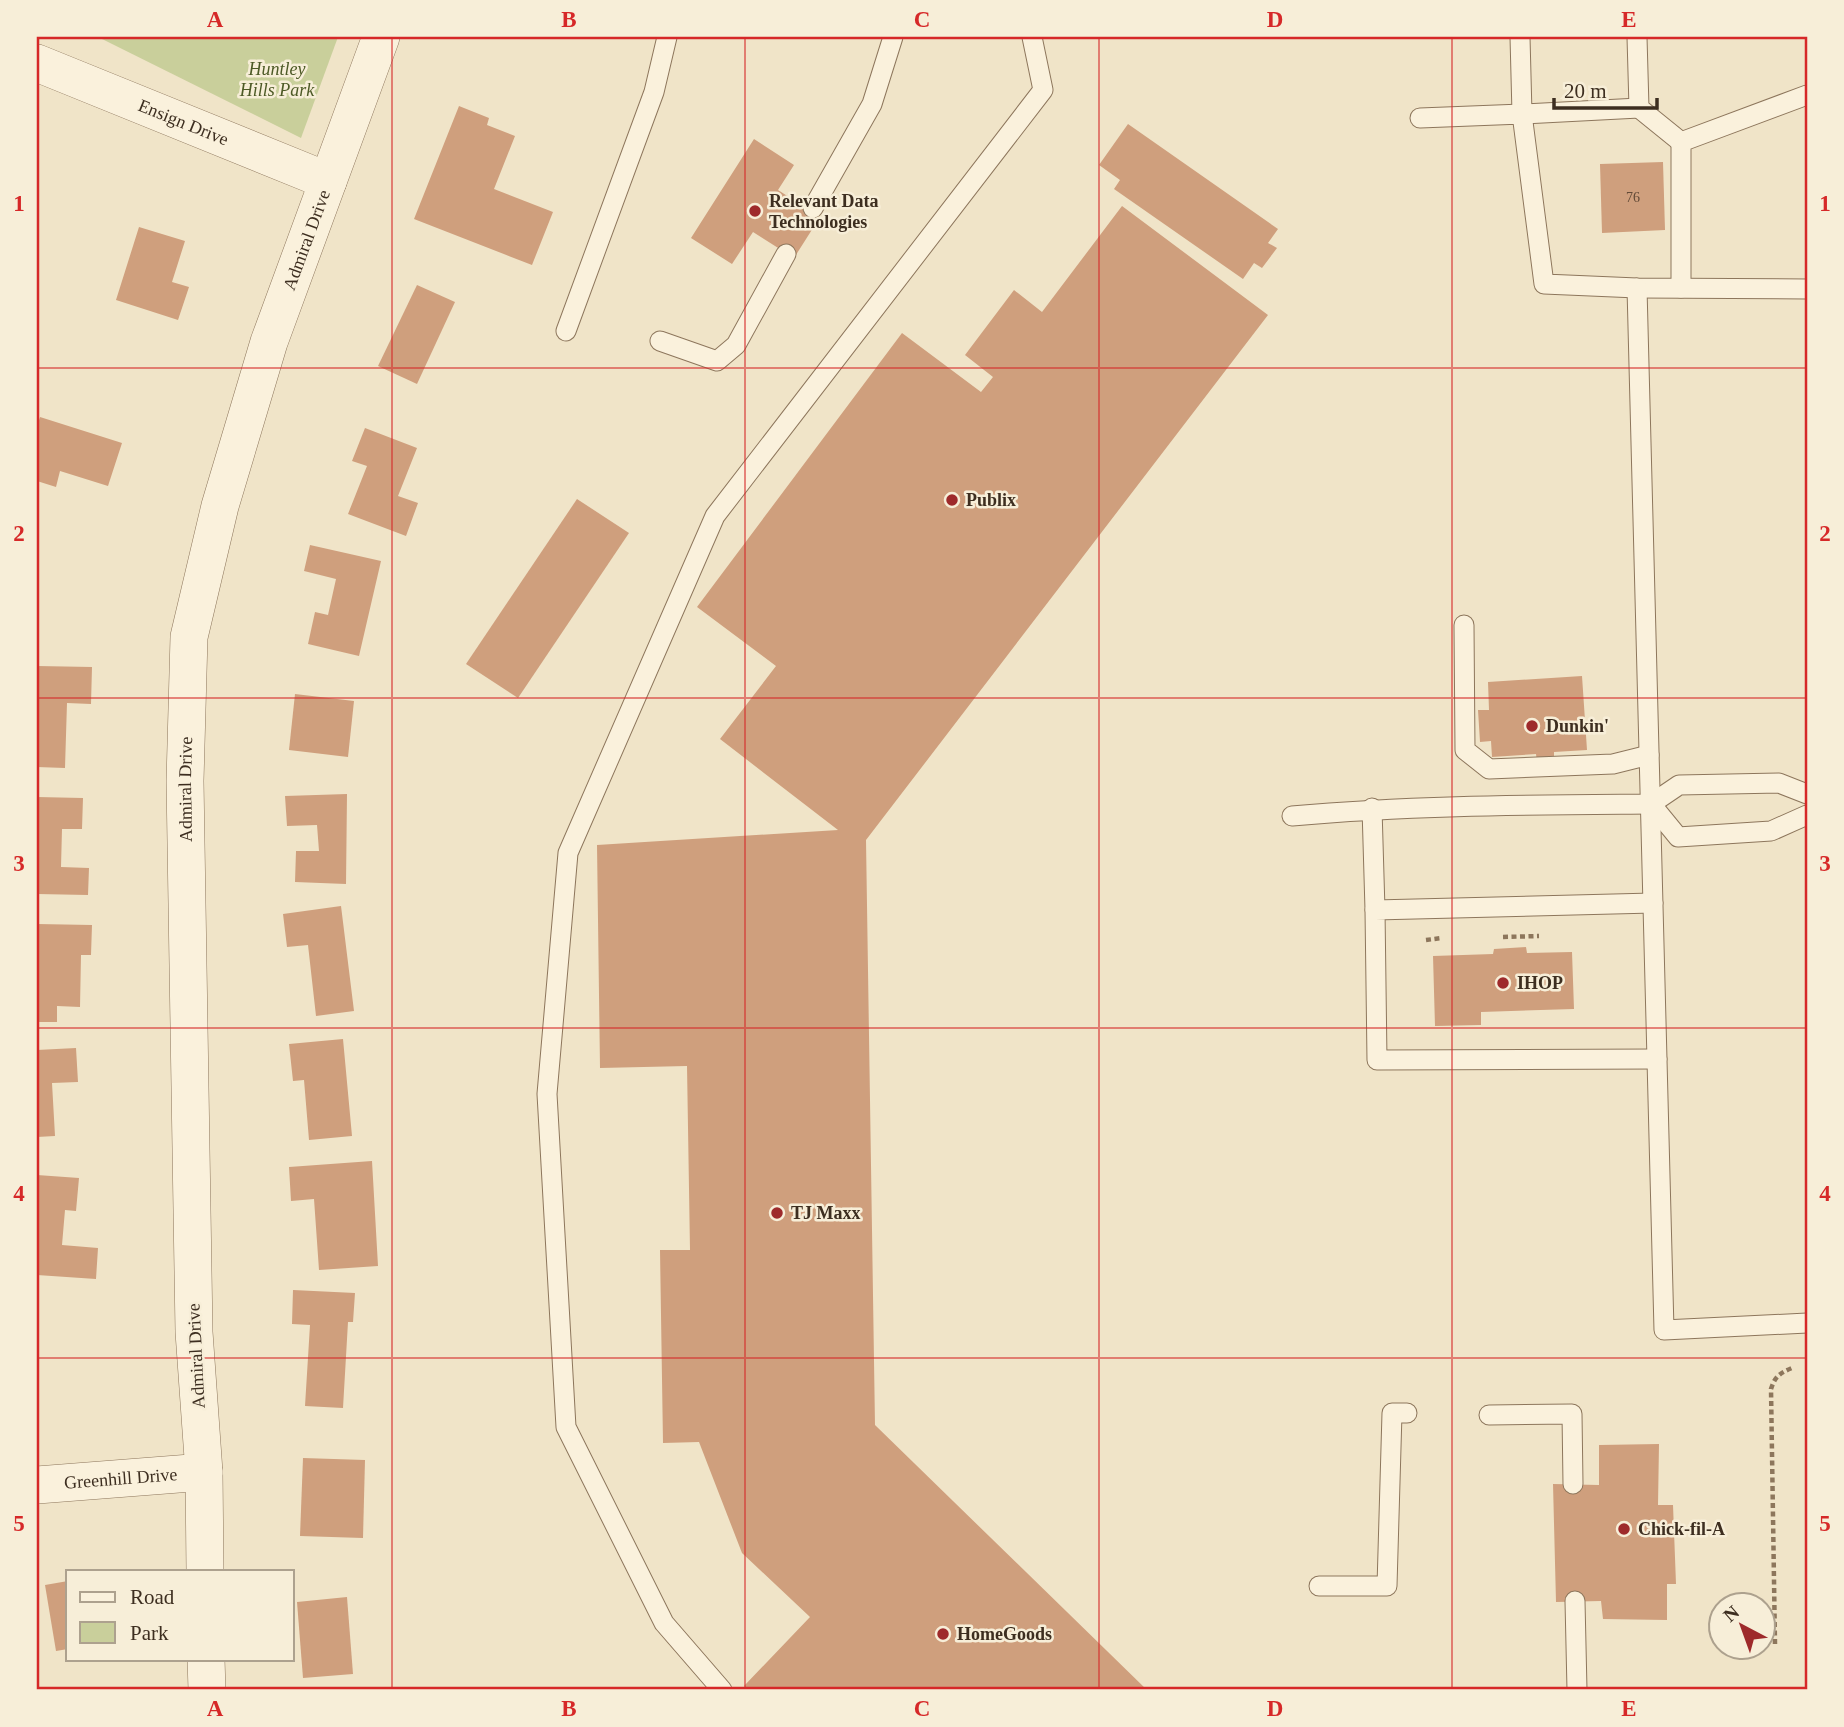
<svg xmlns="http://www.w3.org/2000/svg" width="1844" height="1727" font-family="'Times New Roman',serif">
	<style>
		.green { fill: #c9cf9b }
		.building { fill: #cf9f7d }
		.lines { fill: none; stroke-linecap: round; stroke-linejoin: round }
		.service-casing { stroke: #8d765c; stroke-width: 21 }
		.minor-casing { stroke: #8d765c; stroke-width: 38 }
		.path { stroke: #8d765c; stroke-width: 4.5; stroke-dasharray: 5 3.5; stroke-linecap: butt }
		.service { stroke: #faf1dc; stroke-width: 19 }
		.minor { stroke: #faf1dc; stroke-width: 37 }
		.grid { fill: none; stroke: #d62828; stroke-width: 2; stroke-opacity: 0.55 }
		.poi-dot { fill: #9e2a2b; stroke: #f7eed8; stroke-width: 2.5 }
		.labels { text-anchor: middle; stroke-width: 5; stroke-linejoin: round; paint-order: stroke }
		.number-label { font-size: 14px; fill: #624a37 }
		.park-label { font-size: 18px; font-style: italic; fill: #4d5a26; stroke: #f7eed8 }
		.street-label { font-size: 18px; fill: #3d2e20; stroke: #f7eed8 }
		.poi-label { font-size: 18px; font-weight: bold; fill: #3d2e20; stroke: #f7eed8; text-anchor: start }
		.neatline { fill: none; stroke: #d62828; stroke-width: 2.5 }
		.grid-label { font-size: 23px; text-anchor: middle; font-weight: bold; fill: #d62828 }
	</style>
	<rect width="100%" height="100%" fill="#f0e4c8"/>
	<path class="green" d="M98,37H338L301,138Z"/>
	<g class="building">
		<path d="M459,106L489,118L487,125L515,136L494,189L553,212L532,265L414,219Z"/>
		<path d="M1128,124L1278,229L1268,243L1277,248L1262,268L1254,263L1243,279L1114,189L1120,180L1099,165Z"/>
		<path d="M754,139L794,165L778,190L820,217L794,258L753,232L732,264L691,238Z"/>
		<path d="M1663,162L1665,230L1602,233L1600,164Z"/>
		<path d="M1122,206L1268,315L866,840L875,1425L1147,1690H748L744,1686L810,1617L742,1553L699,1442L663,1443L660,1250H690L687,1066L600,1068L597,845L838,830L720,739L776,666L697,607L902,333L981,392L993,377L965,355L1014,290L1042,312Z"/>
		<path d="M139,227L185,241L172,282L189,287L178,320L116,300Z"/>
		<path d="M417,285L455,302L417,384L378,366Z"/>
		<path d="M40,417L122,443L108,486L60,471L56,487L37,481V427Z"/>
		<path d="M365,428L417,448L398,496L418,503L406,536L348,514L367,466L352,461Z"/>
		<path d="M577,499L629,533L518,698L466,664Z"/>
		<path d="M310,545L381,561L359,656L308,644L315,612L328,615L336,579L304,571Z"/>
		<path d="M37,666L92,667L91,704L67,703L65,768L37,767Z"/>
		<path d="M1582,676L1587,750L1554,752V761L1537,762L1536,754L1492,757L1491,741L1480,742L1478,710H1489L1488,682Z"/>
		<path d="M295,694L354,701L348,757L289,750Z"/>
		<path d="M347,794L346,884L295,882L296,851H319L317,825L287,826L285,796Z"/>
		<path d="M37,797L83,798L82,829H62L61,867L89,868L88,895L37,894Z"/>
		<path d="M341,906L354,1011L316,1016L308,945L287,947L283,914Z"/>
		<path d="M37,924L92,925L91,955H81L80,1007L57,1006V1022H37Z"/>
		<path d="M1526,947L1527,953L1572,952L1574,1009L1481,1012V1025L1435,1026L1433,956L1493,954L1494,949Z"/>
		<path d="M343,1039L352,1136L309,1140L304,1080L293,1081L289,1044Z"/>
		<path d="M76,1048L78,1082L52,1083L55,1136L37,1137V1050Z"/>
		<path d="M372,1161L378,1266L319,1270L314,1199L291,1201L289,1167Z"/>
		<path d="M37,1175L79,1178L76,1211L65,1210L62,1245L98,1248L96,1279L37,1275Z"/>
		<path d="M293,1290L355,1293L353,1322H348L343,1408L305,1406L310,1325L292,1324Z"/>
		<path d="M1659,1444L1658,1505H1673L1676,1584H1667V1620L1603,1619L1601,1601L1556,1602L1553,1484L1599,1485V1445Z"/>
		<path d="M303,1458L365,1460L363,1538L300,1536Z"/>
		<path d="M68,1581V1649L56,1651L45,1585Z"/>
		<path d="M347,1597L353,1674L303,1678L297,1602Z"/>
	</g>
	<g class="lines">
		<g class="service-casing">
			<g id="service">
				<path d="M1520,37L1522,114L1639,108"/>
				<path d="M1637,37L1639,108L1681,142"/>
				<path d="M1420,118L1522,114L1544,284L1637,288L1807,289"/>
				<path d="M813,208L872,104L893,37"/>
				<path d="M1637,288L1664,1330L1807,1323"/>
				<path d="M1681,288V142L1807,95"/>
				<path d="M566,331L654,92L667,37"/>
				<path d="M660,341L717,361L736,345L786,254"/>
				<path d="M1464,625L1465,750L1489,769L1613,764L1649,755"/>
				<path d="M1651,804L1678,837L1771,831L1807,815"/>
				<path d="M1372,808L1375,910"/>
				<path d="M1292,816C1412,805 1531,805 1651,804L1679,785L1779,783L1807,794"/>
				<path d="M1653,903L1375,910L1377,1060L1657,1059"/>
				<path d="M1489,1415L1572,1414L1573,1484"/>
				<path d="M1319,1586H1387L1392,1413H1407"/>
				<path d="M1575,1601L1577,1690"/>
				<path d="M722,1690L664,1623L566,1427L547,1094L568,853L715,516L1043,90L1032,37"/>
			</g>
		</g>
		<g class="minor-casing">
			<g id="minor">
				<path id="s1" d="M37,63L328,181"/>
				<path id="s2" d="M37,1485L204,1472"/>
				<path id="s3" d="M205,1571L204,1472L194,1332L185,781L189,637L220,506L269,342L381,37"/>
				<path d="M206,1659L207,1690"/>
			</g>
		</g>
		<g class="path">
			<path d="M1503,937L1539,936"/>
			<path d="M1426,940L1442,938"/>
			<path d="M1775,1644L1771,1389C1775,1376 1780,1373 1792,1368"/>
		</g>
		<use href="#service" class="service"/>
		<use href="#minor" class="minor"/>
	</g>
	<path class="grid" d="M392,37V1690M745,37V1690M1099,37V1690M1452,37V1690M37,368H1807M37,698H1807M37,1028H1807M37,1358H1807"/>
	<g class="poi-dot">
		<circle cx="755" cy="211" r="7"/>
		<circle cx="952" cy="500" r="7"/>
		<circle cx="1532" cy="726" r="7"/>
		<circle cx="1503" cy="983" r="7"/>
		<circle cx="777" cy="1213" r="7"/>
		<circle cx="1624" cy="1529" r="7"/>
		<circle cx="943" cy="1634" r="7"/>
	</g>
	<g class="labels">
		<g class="number-label">
			<text x="1633" y="202">76</text>
		</g>
		<g class="park-label">
			<text x="277" y="75">Huntley<tspan x="277" dy="21">Hills Park</tspan></text>
		</g>
		<g class="street-label">
			<text dy="6" stroke="none"><textPath href="#s1" startOffset="158">Ensign Drive</textPath></text>
			<text dy="6" stroke="none"><textPath href="#s3" startOffset="1349">Admiral Drive</textPath></text>
			<text dy="6" stroke="none"><textPath href="#s3" startOffset="782">Admiral Drive</textPath></text>
			<text transform="translate(196 1356) rotate(-93)" y="6">Admiral Drive</text>
			<text dy="6" stroke="none"><textPath href="#s2" startOffset="84">Greenhill Drive</textPath></text>
		</g>
		<g class="poi-label">
			<text x="769" y="207">Relevant Data<tspan x="769" dy="21">Technologies</tspan></text>
			<text x="966" y="506">Publix</text>
			<text x="1546" y="732">Dunkin'</text>
			<text x="1517" y="989">IHOP</text>
			<text x="791" y="1219">TJ Maxx</text>
			<text x="1638" y="1535">Chick-fil-A</text>
			<text x="957" y="1640">HomeGoods</text>
		</g>
	</g>
	<rect width="1844" height="1727" fill="none" stroke="#f7eed8" stroke-width="77"/>
	<rect x="66" y="1570" width="228" height="91" fill="#f7eed8" stroke="#ada18e" stroke-width="2"/>
	<rect x="80" y="1592" width="35" height="10" fill="#faf1dc" stroke="#ada18e" stroke-width="2"/>
	<text x="130" y="1604" font-size="21" fill="#3d2e20">Road</text>
	<rect x="80" y="1622" width="35" height="21" fill="#c9cf9b" stroke="#ada18e" stroke-width="2"/>
	<text x="130" y="1640" font-size="21" fill="#3d2e20">Park</text>
	<g transform="translate(1742 1626) rotate(319)"><circle r="33" fill="#f7eed8" stroke="#ada18e" stroke-width="2"/>
	<path d="M0-5L12 26L0 18L-12 26Z" fill="#9e2a2b"/>
	<text y="-10" font-size="19" font-weight="bold" text-anchor="middle" fill="#3d2e20">N</text>
	</g>
	<path d="M1554 98v10h103v-10" fill="none" stroke="#3d2e20" stroke-width="3.5"/>
	<text x="1564" y="98" font-size="21" fill="#3d2e20" stroke="#f7eed8" stroke-width="5" paint-order="stroke">20 m</text>
	<rect x="38" y="38" width="1768" height="1650" class="neatline"/>
	<g class="grid-label">
		<text x="215" y="27">A</text>
		<text x="569" y="27">B</text>
		<text x="922" y="27">C</text>
		<text x="1275" y="27">D</text>
		<text x="1629" y="27">E</text>
		<text x="19" y="211">1</text>
		<text x="1825" y="211">1</text>
		<text x="19" y="541">2</text>
		<text x="1825" y="541">2</text>
		<text x="19" y="871">3</text>
		<text x="1825" y="871">3</text>
		<text x="19" y="1201">4</text>
		<text x="1825" y="1201">4</text>
		<text x="19" y="1531">5</text>
		<text x="1825" y="1531">5</text>
		<text x="215" y="1716">A</text>
		<text x="569" y="1716">B</text>
		<text x="922" y="1716">C</text>
		<text x="1275" y="1716">D</text>
		<text x="1629" y="1716">E</text>
	</g>
</svg>
